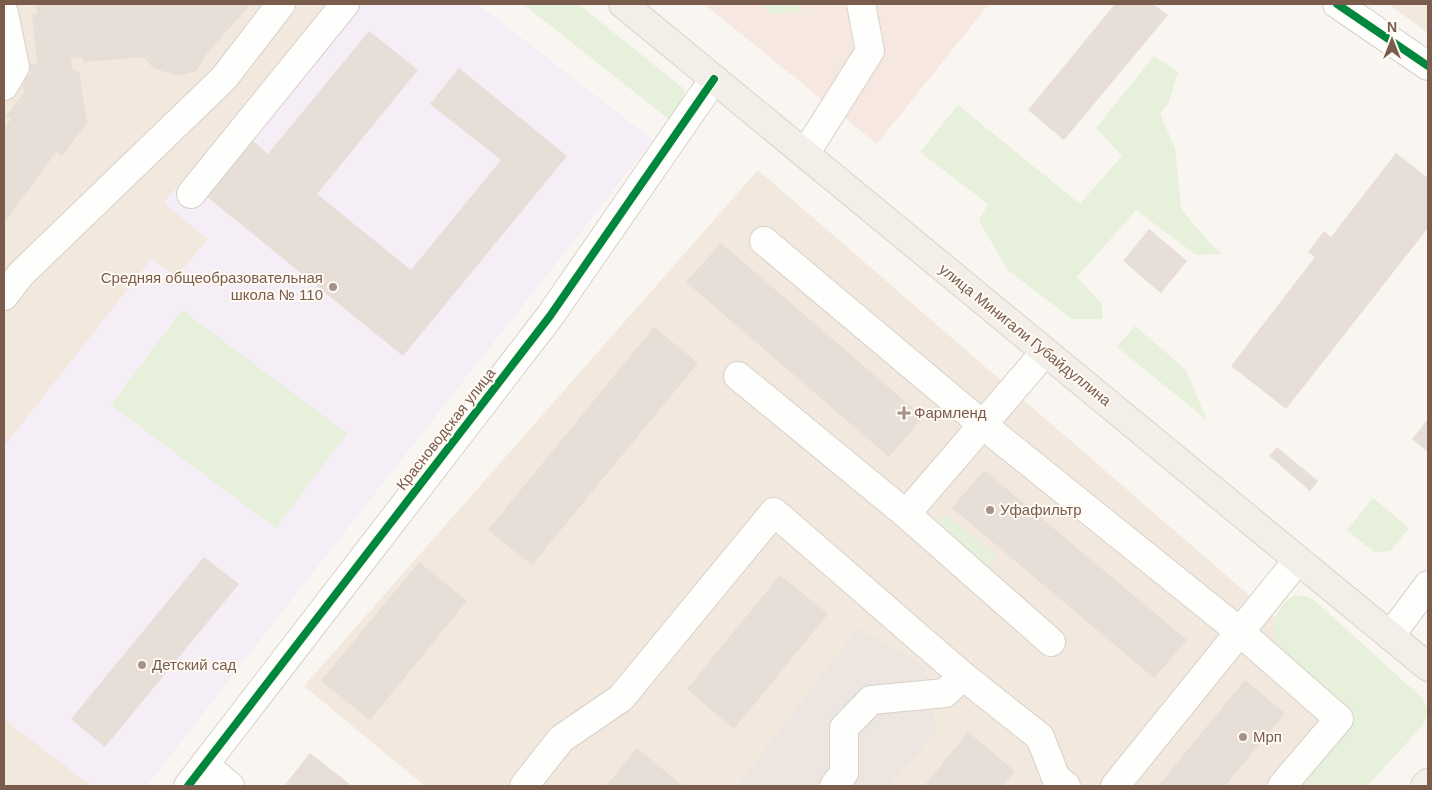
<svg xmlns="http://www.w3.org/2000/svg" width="1432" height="790" font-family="Arial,sans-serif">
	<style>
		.residential { fill: #f2e8de }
		.commercial { fill: #f6e8e1 }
		.industrial { fill: #ede5e0 }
		.education { fill: #f6eef6 }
		.green { fill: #e7f0db }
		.building { fill: #e6ded7 }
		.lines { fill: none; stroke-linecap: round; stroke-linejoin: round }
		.minor-casing { stroke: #d7d1cb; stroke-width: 30 }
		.major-casing { stroke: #dad1cc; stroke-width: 30 }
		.minor { stroke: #fefefd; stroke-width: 28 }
		.major { stroke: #f3eee8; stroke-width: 28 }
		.cycleway-casing { stroke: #fffaf3; stroke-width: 11 }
		.cycleway { stroke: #00873e; stroke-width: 8 }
		.poi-dot { fill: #a69286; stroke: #fffaf3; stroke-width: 2 }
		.labels { text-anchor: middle; stroke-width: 4; stroke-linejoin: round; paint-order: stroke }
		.poi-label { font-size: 15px; fill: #7a5c4d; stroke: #fffaf3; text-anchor: start }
		.street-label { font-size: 15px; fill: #7a5c4d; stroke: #fffaf3 }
	</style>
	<rect width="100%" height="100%" fill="#f9f5f0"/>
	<g class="residential">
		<path d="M4,4H327L165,203L208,239L176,278L152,259L4,447Z"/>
		<path d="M1389,4H1428V33Z"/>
		<path d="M758,170L1392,719L1333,786H425L304,686Z"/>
		<path d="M4,719L92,786H4Z"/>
	</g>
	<path class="commercial" d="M704,4H989L877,144Z"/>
	<path class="industrial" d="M858,628L924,666L937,730L889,786H737Z"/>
	<path class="education" d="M327,4H478L653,140L303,585L147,786H92L4,719V447L152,258L176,277L208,239L164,203Z"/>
	<g class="green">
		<path d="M523,4H578L684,89L685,102L670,120Z"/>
		<path d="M760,4H795L804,11L774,15Z"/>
		<path d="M1154,56L1178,72L1168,104L1160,114L1175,148L1181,209L1208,241L1222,254L1196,255L1136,210L1077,277L1102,304V319H1072L1008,270L979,221L988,204L920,152L958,105L1080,204L1122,156L1096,128Z"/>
		<path d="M182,310L347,433L276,528L111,405Z"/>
		<path d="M1135,326L1185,369L1207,420L1117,347Z"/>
		<path d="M1373,498L1409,528L1390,551L1374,552L1347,530Z"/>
		<path d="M946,514L998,557L985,573L933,530Z"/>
		<path d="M1295,595L1304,596L1314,600L1422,698L1428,710L1424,724L1367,786H1297L1351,722L1279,653C1271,628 1271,610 1295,595Z"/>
	</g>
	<g class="building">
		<path d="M36,4H251L208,52L196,71L177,76L153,68L144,57L84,62L82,57L71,59L72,69L79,72L87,123L62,156L56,152L4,223V128L11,119L6,116L24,93L22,79L31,75L28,64L37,63L32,15L37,14Z"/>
		<path d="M1115,4H1153L1168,15L1064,140L1028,110Z"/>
		<path d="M369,31L418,70L317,194L411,270L501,160L430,104L459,68L567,156L403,356L206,196L252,140L268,154Z"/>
		<path d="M1396,153L1428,178V228L1286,409L1231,366L1315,257L1308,252L1324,231L1331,237Z"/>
		<path d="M1149,229L1187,261L1161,293L1123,261Z"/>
		<path d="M721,243L923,417L889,457L686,282Z"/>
		<path d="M654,327L698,363L532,565L488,530Z"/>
		<path d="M1428,419V452L1412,439Z"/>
		<path d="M1277,447L1318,481L1310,491L1269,456Z"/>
		<path d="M984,470L1187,640L1154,678L952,508Z"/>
		<path d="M204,557L239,584L105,747L71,719Z"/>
		<path d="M419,562L467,601L370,720L321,681Z"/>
		<path d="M780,575L828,614L734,729L687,689Z"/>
		<path d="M1245,680L1285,713L1225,786H1158Z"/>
		<path d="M968,732L1015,771L1003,786H924Z"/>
		<path d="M637,748L683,786H606Z"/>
		<path d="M310,753L352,786H284Z"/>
	</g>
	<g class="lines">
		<g class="minor-casing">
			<g id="minor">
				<path d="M1337,4L1428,66"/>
				<path d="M4,13L15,67L4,86"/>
				<path d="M805,154L870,51L861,4"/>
				<path d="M191,194L345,4"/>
				<path d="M764,241L983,425L1240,632L1339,719L1282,786"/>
				<path d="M4,296L21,274L224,78L281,4"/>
				<path d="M1045,352L906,514L1051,642"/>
				<path d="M738,376L906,514"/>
				<path d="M1390,636L1428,585"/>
				<path d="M205,765L230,786"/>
				<path d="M188,786L550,316L714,79"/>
				<path d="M524,786L561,739L621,698L774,512L963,676L1040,737L1056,778L1066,786"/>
				<path d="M834,786L844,773V728L871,700L945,693L963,676"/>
				<path d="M1115,786L1298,560"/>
			</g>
		</g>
		<g class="major-casing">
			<g id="major">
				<path d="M623,4L1428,667"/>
				<path d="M1425,786L1428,783"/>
			</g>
		</g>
		<use href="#minor" class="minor"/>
		<use href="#major" class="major"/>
		<g class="cycleway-casing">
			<g id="cycleway">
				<path d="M1337,4L1428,66"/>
				<path d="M188,786L550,316L714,79"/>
			</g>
		</g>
		<use href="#cycleway" class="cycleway"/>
	</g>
	<g class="poi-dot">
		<circle cx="333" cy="287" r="5"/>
		<path d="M901.5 405.5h5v5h5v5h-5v5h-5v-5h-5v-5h5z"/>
		<circle cx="990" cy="510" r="5"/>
		<circle cx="142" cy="665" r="5"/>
		<circle cx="1243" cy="737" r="5"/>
	</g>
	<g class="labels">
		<g class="poi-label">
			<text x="323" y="283" text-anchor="end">Средняя общеобразовательная<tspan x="323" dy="17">школа № 110</tspan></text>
			<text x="914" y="418">Фармленд</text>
			<text x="1000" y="515">Уфафильтр</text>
			<text x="152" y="670">Детский сад</text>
			<text x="1253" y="742">Мрп</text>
		</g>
		<g class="street-label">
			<text transform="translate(1025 335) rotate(39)" y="5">улица Минигали Губайдуллина</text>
			<text transform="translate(446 429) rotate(-52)" y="5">Красноводская улица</text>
		</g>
	</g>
	<rect width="1432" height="790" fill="none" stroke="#7a5c4d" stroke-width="10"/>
	<g transform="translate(1392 40)" stroke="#fffaf3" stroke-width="4" paint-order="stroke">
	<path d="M0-4L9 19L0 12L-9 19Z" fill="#7a5c4d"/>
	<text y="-8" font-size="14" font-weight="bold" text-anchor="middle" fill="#7a5c4d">N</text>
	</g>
</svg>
